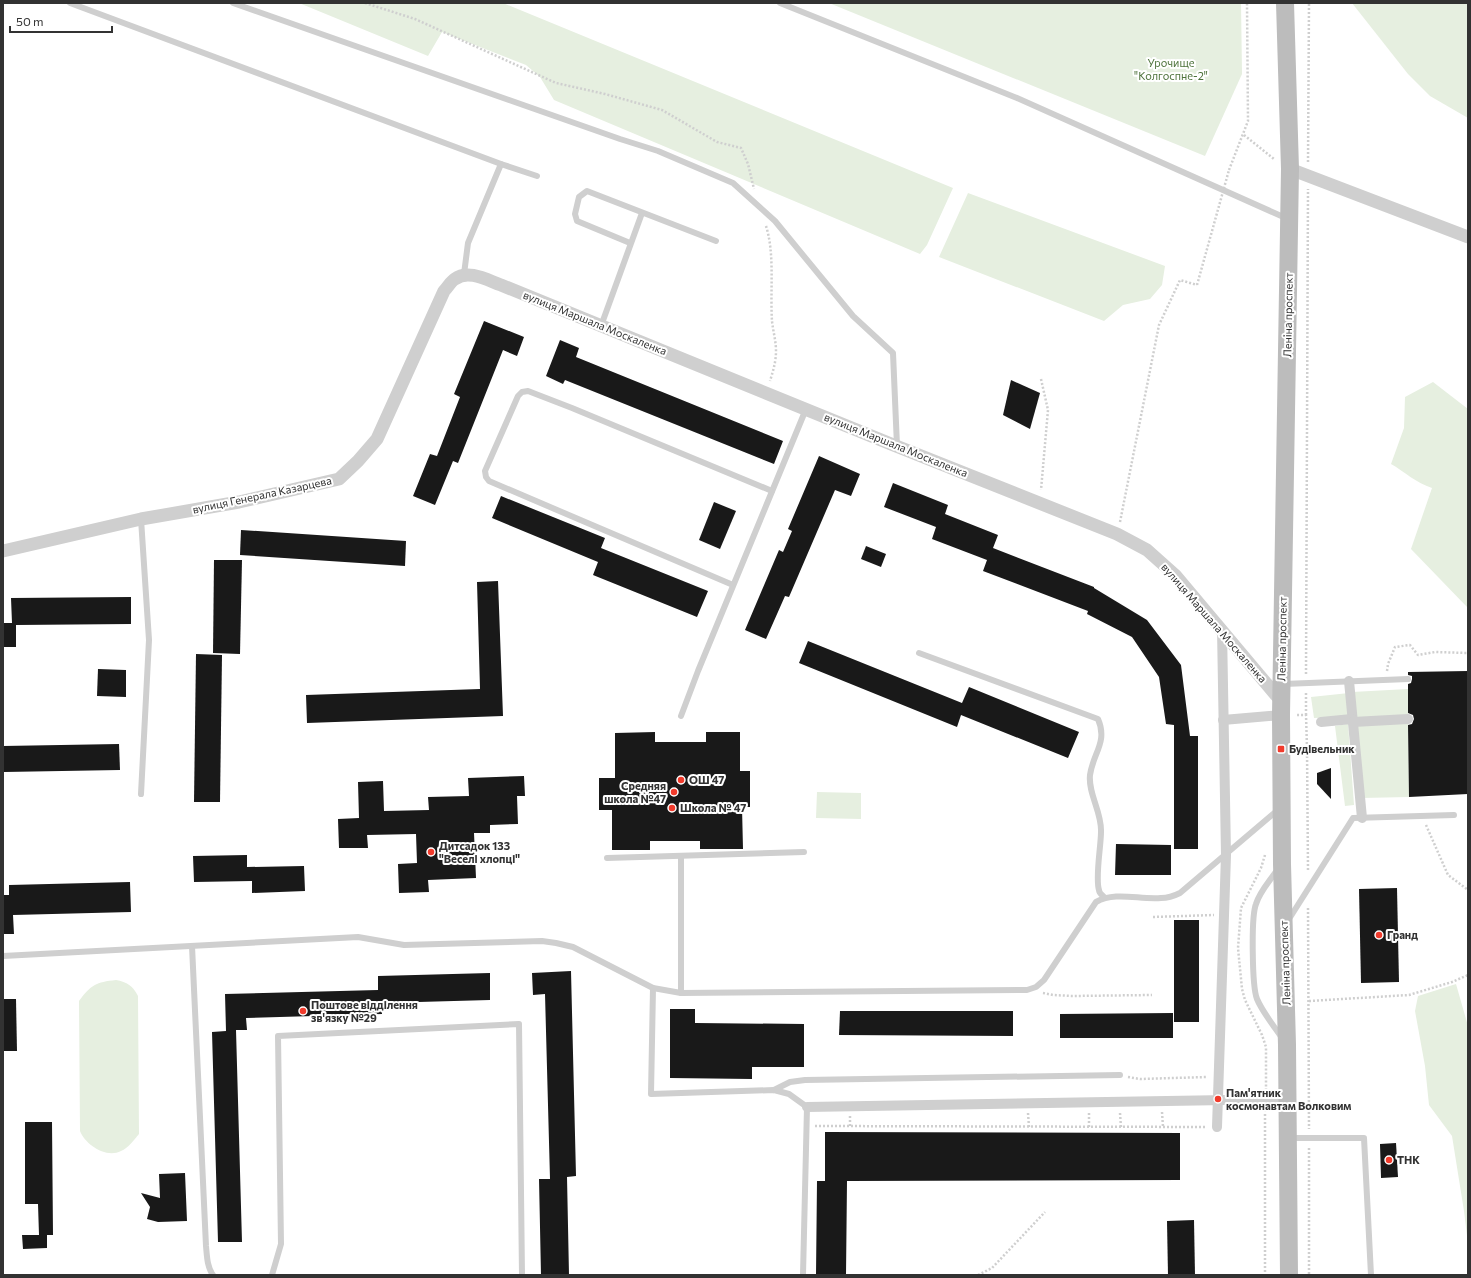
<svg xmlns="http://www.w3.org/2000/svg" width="1471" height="1278" font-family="Commissioner,sans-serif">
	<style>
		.green { fill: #e6efe0 }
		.building { fill: #191919 }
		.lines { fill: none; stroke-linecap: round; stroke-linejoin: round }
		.path { stroke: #cfcfcf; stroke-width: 2.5; stroke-dasharray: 2 2; stroke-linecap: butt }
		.service { stroke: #cfcfcf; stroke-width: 6 }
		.pedestrian { stroke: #cfcfcf; stroke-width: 10 }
		.minor { stroke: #cfcfcf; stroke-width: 13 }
		.secondary { stroke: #bcbcbc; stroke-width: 18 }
		.path-bridge { stroke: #cfcfcf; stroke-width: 2.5; stroke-dasharray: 2 2; stroke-linecap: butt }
		.poi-dot { fill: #f13b2c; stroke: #fff; stroke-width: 1.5 }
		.labels { text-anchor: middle; stroke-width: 4; stroke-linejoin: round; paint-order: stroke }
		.park-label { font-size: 11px; fill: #4d723b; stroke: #fff }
		.street-label { font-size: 11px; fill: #323232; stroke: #fff }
		.poi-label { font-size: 11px; font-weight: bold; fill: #323232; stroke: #fff; text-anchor: start }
	</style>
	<rect width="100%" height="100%" fill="#fff"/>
	<g class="green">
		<path d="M299,3H503L953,188L927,245L920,254L554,100L540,77L526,65L442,32L428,56Z"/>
		<path d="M829,3H1241L1242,74L1205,156Z"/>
		<path d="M1352,3H1468V118L1430,96L1408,74Z"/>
		<path d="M968,193L1165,266L1162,285L1150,299L1123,305L1104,321L939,257Z"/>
		<path d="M1433,382L1468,409V608L1411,549L1432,488C1416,483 1405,472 1391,464L1404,428L1405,397Z"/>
		<path d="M1408,689V717L1355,720L1352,692Z"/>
		<path d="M1349,693L1352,717L1314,718L1311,697Z"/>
		<path d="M1408,722L1409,797L1361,798L1354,724Z"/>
		<path d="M1348,724L1354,805L1345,806L1335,726Z"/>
		<path d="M817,792L861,793V819L816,818Z"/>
		<path d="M116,980C127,982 133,986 138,996L139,1134C134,1140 128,1148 121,1151C106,1159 85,1144 80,1131L79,1001C91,985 96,982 116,980Z"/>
		<path d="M1456,984L1468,1026V1244L1464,1211L1452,1136L1429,1105L1425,1066L1415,1011L1418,996Z"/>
	</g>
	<g class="building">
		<path d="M484,321L524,337L517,356L503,350L458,463L453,461L435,505L413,496L430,454L437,456L460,397L454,394Z"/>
		<path d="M560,340L579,348L576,357L783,441L774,464L565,380L563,384L546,376Z"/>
		<path d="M1011,380L1040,393L1030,429L1003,415Z"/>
		<path d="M819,456L860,474L851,496L835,490L789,597L785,596L766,639L745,630L779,550L783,552L792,531L788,529Z"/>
		<path d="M893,483L948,505L945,514L998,535L993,548L1094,587V588L1147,620L1181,665L1190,736H1198V849H1174V725L1166,724L1159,677L1132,637L1087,614L1088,611L983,571L987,560L932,539L936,527L884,507Z"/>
		<path d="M501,496L605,538L601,548L708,591L697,617L593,575L598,562L492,518Z"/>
		<path d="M714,502L736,511L720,549L699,540Z"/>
		<path d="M241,530L406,541L405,566L240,555Z"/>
		<path d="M866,546L886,554L881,567L861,559Z"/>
		<path d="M214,560H242L240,654L213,653Z"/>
		<path d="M498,581L503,716L307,723L306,695L480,689L477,582Z"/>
		<path d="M131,597V624L16,625V647H3V623H12L11,598Z"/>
		<path d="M808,641L962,703L969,687L1079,732L1068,758L961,715L957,727L799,663Z"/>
		<path d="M196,654L222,655L220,802H194Z"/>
		<path d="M98,669L126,670V697L97,696Z"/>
		<path d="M1468,671V794L1409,797L1408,725L1412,724L1414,719L1413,715L1408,713V684L1411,683L1412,679V676L1408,675V672Z"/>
		<path d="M655,732V742H706V732H740V771H750V807H742L743,849H700V841H650V850H612V810H599V778H615V733Z"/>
		<path d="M119,744L120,770L4,772L3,746Z"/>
		<path d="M1331,768V799L1317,784V773Z"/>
		<path d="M524,776L525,796H517L518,824L490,825V833H474L476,878L428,880L429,892L399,893L398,864L417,863L416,834L367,835L368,848H339L338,819L359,818L358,782L383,781L384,811L429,810L428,797L469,796L468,778Z"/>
		<path d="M1116,844L1171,845V875H1115Z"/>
		<path d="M247,855V867L304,866L305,891L252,893V881L194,882L193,856Z"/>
		<path d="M130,882L131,912L13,915L14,934H3V895H9V885Z"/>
		<path d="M1397,888L1399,982L1361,983L1359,889Z"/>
		<rect x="1174" y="920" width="25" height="102"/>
		<path d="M571,971L576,1176L567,1177L569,1275H541L539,1179H550L545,994L533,995L532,973Z"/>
		<path d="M490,973V1000L382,1003V1014L246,1018L247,1030H236L242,1242H218L212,1032L226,1031L225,994L378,990V976Z"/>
		<path d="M3,999H16L17,1051H3Z"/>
		<path d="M670,1009H695V1023L804,1024V1067H752V1079L670,1078Z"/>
		<path d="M840,1011H1013V1036L839,1035Z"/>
		<path d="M1173,1013V1038H1060V1014Z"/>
		<path d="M25,1122H52L53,1235H47V1248L23,1249L22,1235H39L38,1204H25Z"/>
		<path d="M825,1132L1180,1133V1180L847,1181L846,1275H816L817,1181H825Z"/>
		<path d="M1396,1143L1398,1177L1381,1178L1380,1144Z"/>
		<path d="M185,1173L187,1221L158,1222L147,1219L150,1207L141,1193L160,1198L159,1174Z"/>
		<path d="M1194,1220L1195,1275H1168L1167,1221Z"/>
	</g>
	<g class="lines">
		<g class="path">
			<path d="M365,3L415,19L556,83L605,94L662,110L717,142L741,148L748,164L754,189"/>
			<path d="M1244,135L1274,159"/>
			<path d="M1308,162L1309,3"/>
			<path d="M1229,170L1248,121L1247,3"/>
			<path d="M766,226C775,254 770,291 772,321C773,331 776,341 776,351C776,362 773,371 770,381"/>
			<path d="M1041,379L1048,410L1041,490"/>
			<path d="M1120,522L1159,325L1180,280L1197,285"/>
			<path d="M1387,671L1388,664L1395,647L1410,645L1418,655L1435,652L1468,653"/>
			<path d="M1306,674L1308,189"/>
			<path d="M1306,715V691"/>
			<path d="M1307,748L1308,871"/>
			<path d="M1295,749L1307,748L1306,715H1296"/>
			<path d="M1426,825L1448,875L1468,890"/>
			<path d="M1265,855L1261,868L1241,908L1238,948L1242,989L1245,1000L1262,1035L1266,1047V1089"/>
			<path d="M1308,908L1309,1129"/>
			<path d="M1153,917L1214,915"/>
			<path d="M1043,993L1053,995L1072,996L1152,995"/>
			<path d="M1309,1001L1409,995L1452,982L1468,975"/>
			<path d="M1128,1077L1140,1079L1207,1077"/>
			<path d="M1265,1110V1275"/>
			<path d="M1162,1112L1163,1127"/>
			<path d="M1028,1113L1029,1127"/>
			<path d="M1089,1113V1127"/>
			<path d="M1120,1113L1121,1127"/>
			<path d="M815,1126L1206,1127"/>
			<path d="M850,1126V1116"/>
			<path d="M1309,1148V1275"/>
			<path d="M978,1275L992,1268L1045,1212"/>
		</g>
		<g class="service">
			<path d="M70,3L501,164L468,243L464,274"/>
			<path d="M233,3L620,139L658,151L733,183L775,221L853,316L893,353L897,446"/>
			<path d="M780,3L1017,98L1288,219"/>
			<path d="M501,164L537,176"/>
			<path d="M630,243L577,221L575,214L579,197L587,191L716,241"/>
			<path d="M601,326L642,213"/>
			<path d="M141,519L149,640L141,794"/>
			<path d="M733,585L489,481L486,477L485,471L518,396L522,392L528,391L572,408L772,491"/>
			<path d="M919,653L1098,719C1108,742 1093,753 1090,775C1088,794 1102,812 1101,832C1101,846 1095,878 1099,890C1099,893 1102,895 1104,897"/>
			<path d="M1284,684L1408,679"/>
			<path d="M681,716L698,671L806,409"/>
			<path d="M681,856V993"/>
			<path d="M607,858L804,852"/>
			<path d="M1277,870C1270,881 1260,891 1256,904C1251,916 1252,987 1257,999C1263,1013 1274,1026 1282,1038"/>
			<path d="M1289,919L1353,818L1454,815"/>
			<path d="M192,946L206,1246C207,1256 207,1267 213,1275"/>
			<path d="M3,956L358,937L404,945L542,941L556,943L573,947L653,988L681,993L1027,990L1036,987L1044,980L1096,902C1116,891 1139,900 1161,898C1168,898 1174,896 1180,893L1279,809"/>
			<path d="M653,988L651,1094L774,1090L789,1094L807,1107L803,1275"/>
			<path d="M774,1090L790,1082L805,1080L1120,1075"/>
			<path d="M1289,1138H1364L1371,1275"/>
			<path d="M272,1275L281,1244L278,1036L519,1024L522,1275"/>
		</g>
		<g class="pedestrian">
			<path d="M1349,681L1362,818"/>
			<path d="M1223,720L1281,715"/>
			<path d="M1321,722L1352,719"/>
			<path d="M1353,722L1408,719"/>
			<path d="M807,1107L1287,1099"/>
			<path d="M1217,1127L1226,855L1222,629"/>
		</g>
		<g class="minor">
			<path d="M1290,169L1468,237"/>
			<path d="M3,551L141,519L239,502L339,479L358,461L377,439L444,291C448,287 451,281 455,279C468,269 487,280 501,285L891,444L1117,534L1147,550L1175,575L1281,701"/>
		</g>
		<path class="secondary" d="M1285,3L1290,169L1281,715L1282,864L1287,1045L1289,1275"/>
		<path class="path-bridge" d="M1197,285L1229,170"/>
	</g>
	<g class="poi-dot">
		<rect x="1277" y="745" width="8" height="8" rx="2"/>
		<circle cx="681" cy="780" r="4"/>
		<circle cx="674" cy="792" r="4"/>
		<circle cx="672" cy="808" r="4"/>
		<circle cx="431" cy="852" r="4"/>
		<circle cx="1379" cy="935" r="4"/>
		<circle cx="303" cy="1011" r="4"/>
		<circle cx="1218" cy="1099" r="4"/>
		<circle cx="1389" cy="1160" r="4"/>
	</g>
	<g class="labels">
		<g class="park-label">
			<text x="1171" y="67">Урочище<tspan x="1171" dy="13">"Колгоспне-2"</tspan></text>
		</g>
		<g class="street-label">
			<text transform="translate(1288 315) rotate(-89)" y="4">Леніна проспект</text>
			<text transform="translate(595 323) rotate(22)" y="4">вулиця Маршала Москаленка</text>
			<text transform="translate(896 445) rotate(22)" y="4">вулиця Маршала Москаленка</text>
			<text transform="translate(262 495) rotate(-12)" y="4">вулиця Генерала Казарцева</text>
			<text transform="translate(1214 623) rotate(49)" y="4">вулиця Маршала Москаленка</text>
			<text transform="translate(1282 639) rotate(-89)" y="4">Леніна проспект</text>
			<text transform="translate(1285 963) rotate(-92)" y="4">Леніна проспект</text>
		</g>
		<g class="poi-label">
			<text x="1289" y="753">Будівельник</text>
			<text x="689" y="784">ОШ 47</text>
			<text x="666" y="790" text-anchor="end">Средняя<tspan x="666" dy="13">школа №47</tspan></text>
			<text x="680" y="812">Школа № 47</text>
			<text x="439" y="850">Дитсадок 133<tspan x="439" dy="13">"Веселі хлопці"</tspan></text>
			<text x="1387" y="939">Гранд</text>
			<text x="311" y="1009">Поштове відділення<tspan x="311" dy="13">зв'язку №29</tspan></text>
			<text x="1226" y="1097">Пам'ятник<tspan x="1226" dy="13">космонавтам Волковим</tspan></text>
			<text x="1397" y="1164">ТНК</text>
		</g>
	</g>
	<rect width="1471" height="1278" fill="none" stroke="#323232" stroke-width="8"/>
	<path d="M10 26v6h102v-6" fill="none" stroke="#323232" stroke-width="2"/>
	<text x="16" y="26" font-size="12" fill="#323232" stroke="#ffffff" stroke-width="3" paint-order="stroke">50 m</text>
</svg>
